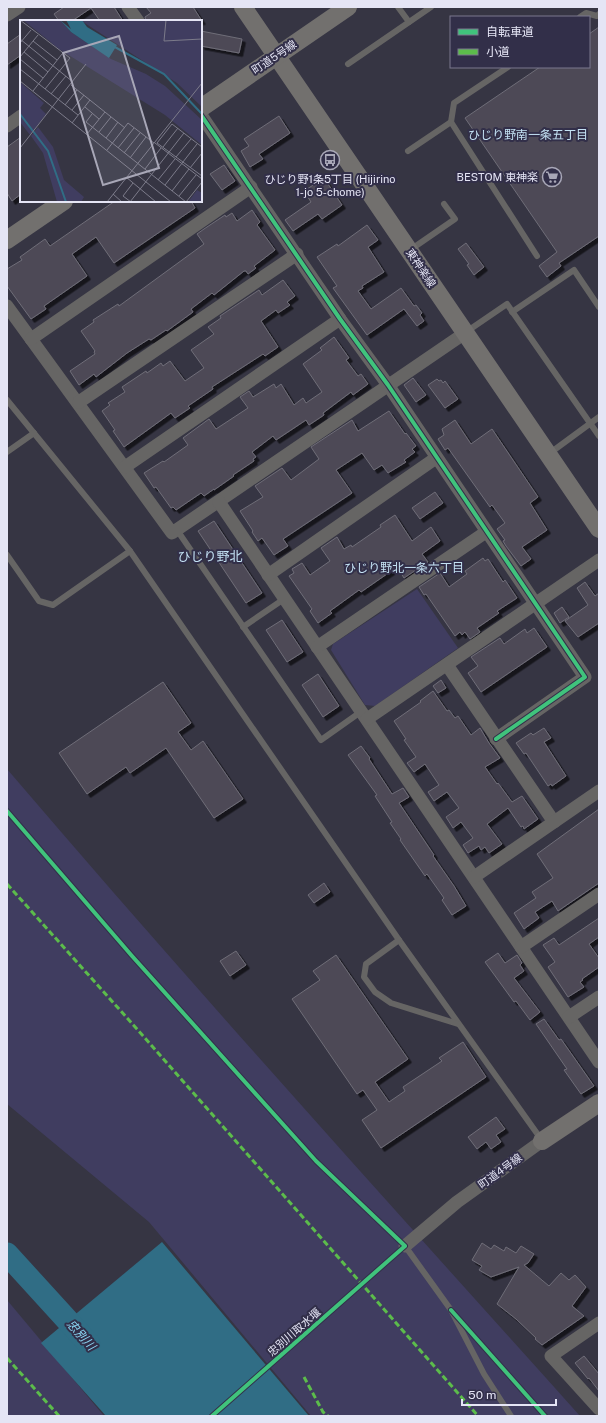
<svg xmlns="http://www.w3.org/2000/svg" width="606" height="1423" font-family="'Public Sans','Noto Sans JP',sans-serif">
	<style>
		.green { fill: #403d60 }
		.water { fill: #306d85 }
		.lines { fill: none; stroke-linecap: round; stroke-linejoin: round }
		.river { stroke: #306d85; stroke-width: 23 }
		.building { fill: #4d4a56; stroke: #6f6d78; filter: url(#shadow) }
		.lane { stroke: #666564; stroke-width: 6 }
		.street { stroke: #666564; stroke-width: 13 }
		.secondary { stroke: #72706e; stroke-width: 18 }
		.quiet { stroke: #5cbc4b; stroke-width: 3; stroke-dasharray: 6 3; stroke-linecap: butt }
		.cycleway-casing { stroke: #322f49; stroke-width: 6 }
		.cycleway { stroke: #40c37c; stroke-width: 4 }
		.labels { text-anchor: middle; stroke-width: 4; stroke-linejoin: round; paint-order: stroke }
		.street-label { font-size: 11px; fill: #e5e5f5; stroke: #322f49 }
		.poi-label { font-size: 11px; fill: #e5e5f5; stroke: #322f49; text-anchor: end }
		.neighbourhood-label { font-size: 12px; fill: #c4e2f4; stroke: #322f49 }
		.water-label { font-size: 12px; font-style: italic; fill: #8bd8f5; stroke: #322f49 }
		.quarter-label { font-size: 13px; fill: #c4e2f4; stroke: #322f49 }
		.inset-river { fill: none; stroke: #306d85; stroke-width: 2 }
		.inset-road { fill: none; stroke: #7c7b8a; stroke-width: 1 }
		.view { fill: #a8a7b7; fill-opacity: 0.15; stroke: #a8a7b7; stroke-width: 2 }
		.inset-edge { fill: none; stroke: #e5e5f5; stroke-width: 2 }
	</style>
	<defs>
		<filter id="shadow"><feDropShadow dx="3.5" dy="3.5" stdDeviation="0" flood-color="#0009"/></filter>
	</defs>
	<rect width="100%" height="100%" fill="#363543"/>
	<g class="green">
		<path d="M417,589L458,648L375,706L365,705L331,650L333,644Z"/>
		<path d="M7,769C194,988 388,1202 580,1416H311L149,1222L7,1104Z"/>
		<path d="M7,1300L104,1416H7Z"/>
	</g>
	<path class="water" d="M162,1242L309,1416H106L41,1343Z"/>
	<g class="lines">
		<path class="river" d="M7,1254L89,1344"/>
	</g>
	<g class="building">
		<path d="M64,7H114L123,21H100L91,8L72,21H59L54,14Z"/>
		<path d="M146,7H193L202,21H146L145,17L151,13Z"/>
		<path d="M599,27V236L559,263L561,266L547,277L539,266L557,252L465,118L540,67H589V34Z"/>
		<path d="M201,31L242,39L239,53L201,46Z"/>
		<path d="M21,34V55L7,65V44Z"/>
		<path d="M279,116L290,133L259,154L263,159L250,167L241,151L249,146L244,139Z"/>
		<path d="M21,137V194L12,201L7,193V147Z"/>
		<path d="M224,165L235,181L222,190L210,174Z"/>
		<path d="M324,178L342,205L322,219L318,214L293,231L285,220L311,202L304,191Z"/>
		<path d="M115,201H191L195,208L114,263L96,237L72,254L87,276L44,306L46,309L31,319L7,286V269L22,260L20,257L45,239L50,246Z"/>
		<path d="M252,210L260,222L257,225L275,250L254,266L256,268L248,274L246,271H244L214,295L212,293L191,309L193,312L167,331L166,330L151,340L149,339L127,353L96,377L94,374L79,385L70,371L95,354L94,352L95,351L81,331L94,322L93,320L118,304L119,306L204,244L197,234L204,229L225,215L226,217L232,213L237,221Z"/>
		<path d="M367,225L378,240L368,247L384,272L362,286L363,288L358,291L371,309L401,288L414,306L416,305L422,313L420,315L424,321L417,326L404,309L367,335L333,288L337,286L317,257L337,244L338,246Z"/>
		<path d="M466,243L484,267L474,275L467,265L469,264L458,249Z"/>
		<path d="M283,280L295,296L287,302L290,305L278,313L276,310L261,321L278,347L265,356L263,354L212,387L213,389L188,406L190,408L175,418L171,413L124,447L113,431L115,430L102,411L110,405L108,403L125,392L122,387L146,371L147,373L161,363L163,366L170,361L185,381L204,368L191,350L214,334L208,327L221,318L220,316L259,290L262,295Z"/>
		<path d="M334,337L349,358L346,360L358,376L361,374L368,384L353,395L351,392L323,413L324,415L309,425L306,420L276,440L273,436L252,452L256,457L253,459L254,461L233,475L234,476L214,490V489L204,496L201,493L176,510L173,507L171,508L156,487L154,488L144,473L163,461L164,462L188,445L183,438L209,419L216,429L248,408L240,397L249,391L253,397L274,384L276,388L281,384L294,405L303,398L306,403L322,392L303,364L322,350L320,348Z"/>
		<path d="M413,378L426,395L416,402L404,385Z"/>
		<path d="M437,379L439,381L441,380L443,383L445,381L458,399L445,408L428,385Z"/>
		<path d="M389,411L405,434L406,433L416,446L412,449L415,452L404,460L406,462L388,473L382,465L374,470L362,453L336,470L352,493L283,539L288,546L274,555L262,538L258,541L252,532L253,531L240,511L263,497L255,486L282,468L291,480L319,459L311,447L352,420L358,431Z"/>
		<path d="M455,420L471,444L492,429L538,497L530,503L547,530L522,547L531,559L521,566L506,546L503,541L505,540L497,529L505,523L492,505L490,507L448,448L445,450L438,439L444,435L442,429Z"/>
		<path d="M435,492L443,503L420,519L412,508Z"/>
		<path d="M395,515L412,541L431,527L440,541L422,554L428,562L404,578L397,567L361,592L359,590L330,611L332,613L318,623L310,611L312,609L289,576L294,573L292,569L302,563L310,575L330,561L321,548L337,537L344,549L351,545L352,547L381,527L380,525Z"/>
		<path d="M214,521L262,593L246,603L198,531Z"/>
		<path d="M483,558L485,561L488,559L503,582L505,580L517,598L497,611L499,613L477,628L480,632L470,639L465,632L462,635L460,632L455,636L426,594L424,595L419,587L440,573L449,587L467,574L465,571Z"/>
		<path d="M585,582L595,596L599,593V623L578,637L565,621L588,605L577,588Z"/>
		<path d="M562,607L569,617L560,623L554,613Z"/>
		<path d="M282,620L303,652L287,662L266,630Z"/>
		<path d="M534,628L547,647L481,692L468,673L478,666L471,657L500,638L504,644L525,629L527,633Z"/>
		<path d="M318,674L339,706L323,717L302,685Z"/>
		<path d="M441,680L446,688L438,693L433,686Z"/>
		<path d="M163,682L191,723L178,732L191,750L203,741L243,799L214,818L166,748L130,773L126,767L87,794L59,753Z"/>
		<path d="M433,691L447,711L449,710L455,718L458,716L471,735L480,728L489,743L500,758L485,767L497,784L498,783L512,802L522,796L538,819L524,829L523,826L521,827L508,808L487,824L502,844L489,853L485,847L481,850L479,846L468,853L463,845L473,838L461,822L453,828L446,817L459,808L447,792L434,801L428,792L439,785L425,764L414,772L407,763L416,757L404,740L406,739L394,721L421,702L420,701Z"/>
		<path d="M544,728L551,738L544,742L566,776L552,786L551,784L548,786L526,753L524,754L516,743L531,733L533,735Z"/>
		<path d="M361,746L370,758L369,759L392,794L403,788L409,797L399,803L434,855L433,856L454,886L466,906L452,915L442,900L444,898L427,874L425,876L400,840L401,839L390,823L392,822L375,796L377,795L348,755Z"/>
		<path d="M599,809V883L558,911L552,901L535,912L539,918L524,929L514,913L536,898L532,892L553,878L537,854Z"/>
		<path d="M324,883L330,892L314,903L308,895Z"/>
		<path d="M599,918V937L589,944L599,958V967L582,979L583,980L580,982L584,987L568,997L548,967L555,962L543,945L554,938L559,945Z"/>
		<path d="M236,951L246,965L230,976L220,961Z"/>
		<path d="M498,953L505,963L517,955L522,963L520,965L524,971L514,978L540,1012L530,1020L516,1001L514,1002L485,962Z"/>
		<path d="M336,955L408,1059L375,1082L389,1102L405,1091L403,1087L442,1061L439,1058L463,1042L486,1077L381,1148L362,1120L377,1110L363,1090L357,1094L292,999L320,980L313,971Z"/>
		<path d="M544,1019L559,1040L561,1039L594,1086L581,1094L564,1070L567,1069L536,1024Z"/>
		<path d="M496,1117L505,1129L496,1135L501,1142L491,1149L486,1142L477,1149L468,1137Z"/>
		<path d="M482,1243L491,1249L494,1245L504,1251L506,1247L516,1253L521,1246L534,1254L528,1263L524,1265L549,1286L561,1273L569,1280L575,1275L586,1287L572,1306L584,1316L542,1345L535,1339L536,1338L516,1319L497,1304L519,1267L491,1277L479,1270L482,1266L472,1260Z"/>
		<path d="M584,1356L599,1374V1391L589,1378L588,1379L575,1363Z"/>
	</g>
	<g class="lines">
		<g class="lane">
			<path d="M398,7L409,22"/>
			<path d="M580,17L586,13L597,16L599,14"/>
			<path d="M348,64L431,7"/>
			<path d="M451,122L454,103L508,67"/>
			<path d="M408,151L451,122L537,256"/>
			<path d="M410,250L455,219L444,204"/>
			<path d="M512,312L574,270L599,307"/>
			<path d="M466,332L507,304L599,436"/>
			<path d="M7,400L130,551L399,940L541,1139"/>
			<path d="M7,452L34,433"/>
			<path d="M550,453L599,417"/>
			<path d="M177,530L321,740L362,711"/>
			<path d="M7,555L39,601L53,605L130,551"/>
			<path d="M243,627L284,599"/>
			<path d="M399,940L366,964L364,977L375,992L391,1003L458,1024"/>
			<path d="M405,1246L451,1310L484,1374L511,1416"/>
		</g>
		<g class="street">
			<path d="M128,7L138,21"/>
			<path d="M7,15L19,7"/>
			<path d="M201,115L340,319L388,385L585,677L496,739"/>
			<path d="M7,126L21,116"/>
			<path d="M7,306L172,533L465,333"/>
			<path d="M31,339L251,187"/>
			<path d="M79,402L297,254"/>
			<path d="M125,467L340,319"/>
			<path d="M219,502L599,1062"/>
			<path d="M268,575L436,458"/>
			<path d="M317,647L486,532"/>
			<path d="M447,665L554,822"/>
			<path d="M367,719L599,560"/>
			<path d="M474,877L599,791"/>
			<path d="M521,947L599,894"/>
			<path d="M569,1017L599,997"/>
			<path d="M405,1246L457,1202L542,1141"/>
			<path d="M599,1323L551,1356L599,1409"/>
		</g>
		<g class="secondary">
			<path d="M243,7L599,529"/>
			<path d="M201,108L348,7"/>
			<path d="M7,240L64,201"/>
			<path d="M542,1141L599,1103"/>
		</g>
		<g class="quiet">
			<path d="M7,884L145,1038L478,1416"/>
			<path d="M7,1358L59,1416"/>
			<path d="M304,1377L323,1412L328,1416"/>
		</g>
		<g class="cycleway-casing">
			<g id="cycleway">
				<path d="M201,115L340,319L388,385L585,677L496,739"/>
				<path d="M7,811L132,956L316,1161L405,1246L212,1416"/>
				<path d="M451,1310L545,1416"/>
			</g>
		</g>
		<use href="#cycleway" class="cycleway"/>
	</g>
	<defs>
		<g id="bus-ring" transform="scale(1)"><circle r="9.5" fill="#322f49" stroke="#a8a7b7" stroke-width="1.5"/><path d="M-5-6H5V4H4V6H2V4H-2V6H-4V4H-5ZM-3.5-4V0h7V-4ZM-3.5 1.2v1.5H-2V1.2ZM2 1.2v1.5H3.5V1.2Z" fill="#a8a7b7"/></g>
		<g id="supermarket-ring" transform="scale(1)"><circle r="9.5" fill="#322f49" stroke="#a8a7b7" stroke-width="1.5"/><path d="M-6-5.5h2.5l.6 2H6L4.5 2H-2.5L-4.4-4H-6ZM-1.5 3.2a1.3 1.3 0 1 0 .1 0ZM3 3.2a1.3 1.3 0 1 0 .1 0Z" fill="#a8a7b7"/></g>
	</defs>
	<g fill-rule="evenodd">
		<use href="#bus-ring" x="330" y="160"/>
		<use href="#supermarket-ring" x="552" y="177"/>
	</g>
	<g class="labels">
		<g class="street-label">
			<text transform="translate(274 57) rotate(-34)" y="4">町道5号線</text>
			<text transform="translate(421 268) rotate(56)" y="4">東神楽線</text>
			<text transform="translate(500 1171) rotate(-36)" y="4">町道4号線</text>
			<text transform="translate(294 1332) rotate(-41)" y="4">忠別川取水堰</text>
		</g>
		<g class="poi-label">
			<text x="538" y="181">BESTOM 東神楽</text>
			<text x="330" y="183" text-anchor="middle">ひじり野1条5丁目 (Hijirino<tspan x="330" dy="13">1-jo 5-chome)</tspan></text>
		</g>
		<g class="neighbourhood-label">
			<text x="528" y="139">ひじり野南一条五丁目</text>
			<text x="404" y="572">ひじり野北一条六丁目</text>
		</g>
		<g class="water-label">
			<text transform="translate(81 1335) rotate(48)" y="4">忠別川</text>
		</g>
		<g class="quarter-label">
			<text x="210" y="561">ひじり野北</text>
		</g>
	</g>
	<g transform="translate(20 20)">
		<rect width="182" height="182" fill="#363543"/>
		<path d="M3,0H40L51,12L91,39L126,54L145,66L182,100V125L145,95L39,29ZM60,0H182V87L157,63ZM0,62L24,83L20,88L26,94L10,115L0,102ZM18,107L33,127L44,160L64,177L61,182H37L23,133L11,116ZM177,170L182,173V182H168Z" fill="#403d60"/>
		<path d="M40,0L51,9L46,0H62L67,7L97,25L89,38L51,12Z" fill="#306d85"/>
		<path class="inset-river" d="M93,26L144,54L182,94M0,94L28,131L46,182"/>
		<path class="inset-road" d="M0,0L50,38L25,69M146,0L144,21L182,19M0,19L53,62M13,21L37,40M0,23L11,10M4,32L28,52M0,37L18,15M0,39L23,58M0,49L58,95M0,61L151,182M51,65L105,108M13,71L42,34M31,74L46,56M45,85L57,70M65,87L79,99M52,90L64,75M72,94L66,102L166,182M52,103L70,80M79,112L91,97M67,114L85,92M86,118L98,102M135,123L182,159M137,123L152,104L182,127M137,123L182,156M143,127L158,108M0,128L66,44M98,128L114,108M87,130L108,103L134,123M104,133L120,113M156,137L171,119M110,138L126,117M170,148L182,133M125,149L141,128M106,157L136,182M138,160L155,139M145,165L177,124M152,171L169,149M93,174L102,182M159,176L176,155M87,182L182,63M110,182L164,113M111,182L103,176L113,163M166,182L182,162"/>
		<path class="view" d="M99,16L139,148L83,165L43,33Z"/>
		<rect width="182" height="182" class="inset-edge"/>
	</g>
	<rect width="606" height="1423" fill="none" stroke="#e5e5f5" stroke-width="16"/>
	<rect x="450" y="16" width="140" height="52" fill="#322f49" stroke="#7a788e"/>
	<rect x="458" y="29" width="20" height="6" fill="#40c37c" stroke="#7a788e"/>
	<text x="486" y="36" font-size="12" fill="#e5e5f5">自転車道</text>
	<rect x="458" y="49" width="20" height="6" fill="#5cbc4b" stroke="#7a788e"/>
	<text x="486" y="56" font-size="12" fill="#e5e5f5">小道</text>
	<path d="M462 1399v6h94v-6" fill="none" stroke="#e5e5f5" stroke-width="2"/>
	<text x="468" y="1399" font-size="12" fill="#e5e5f5" stroke="#322f49" stroke-width="3" paint-order="stroke">50 m</text>
</svg>
